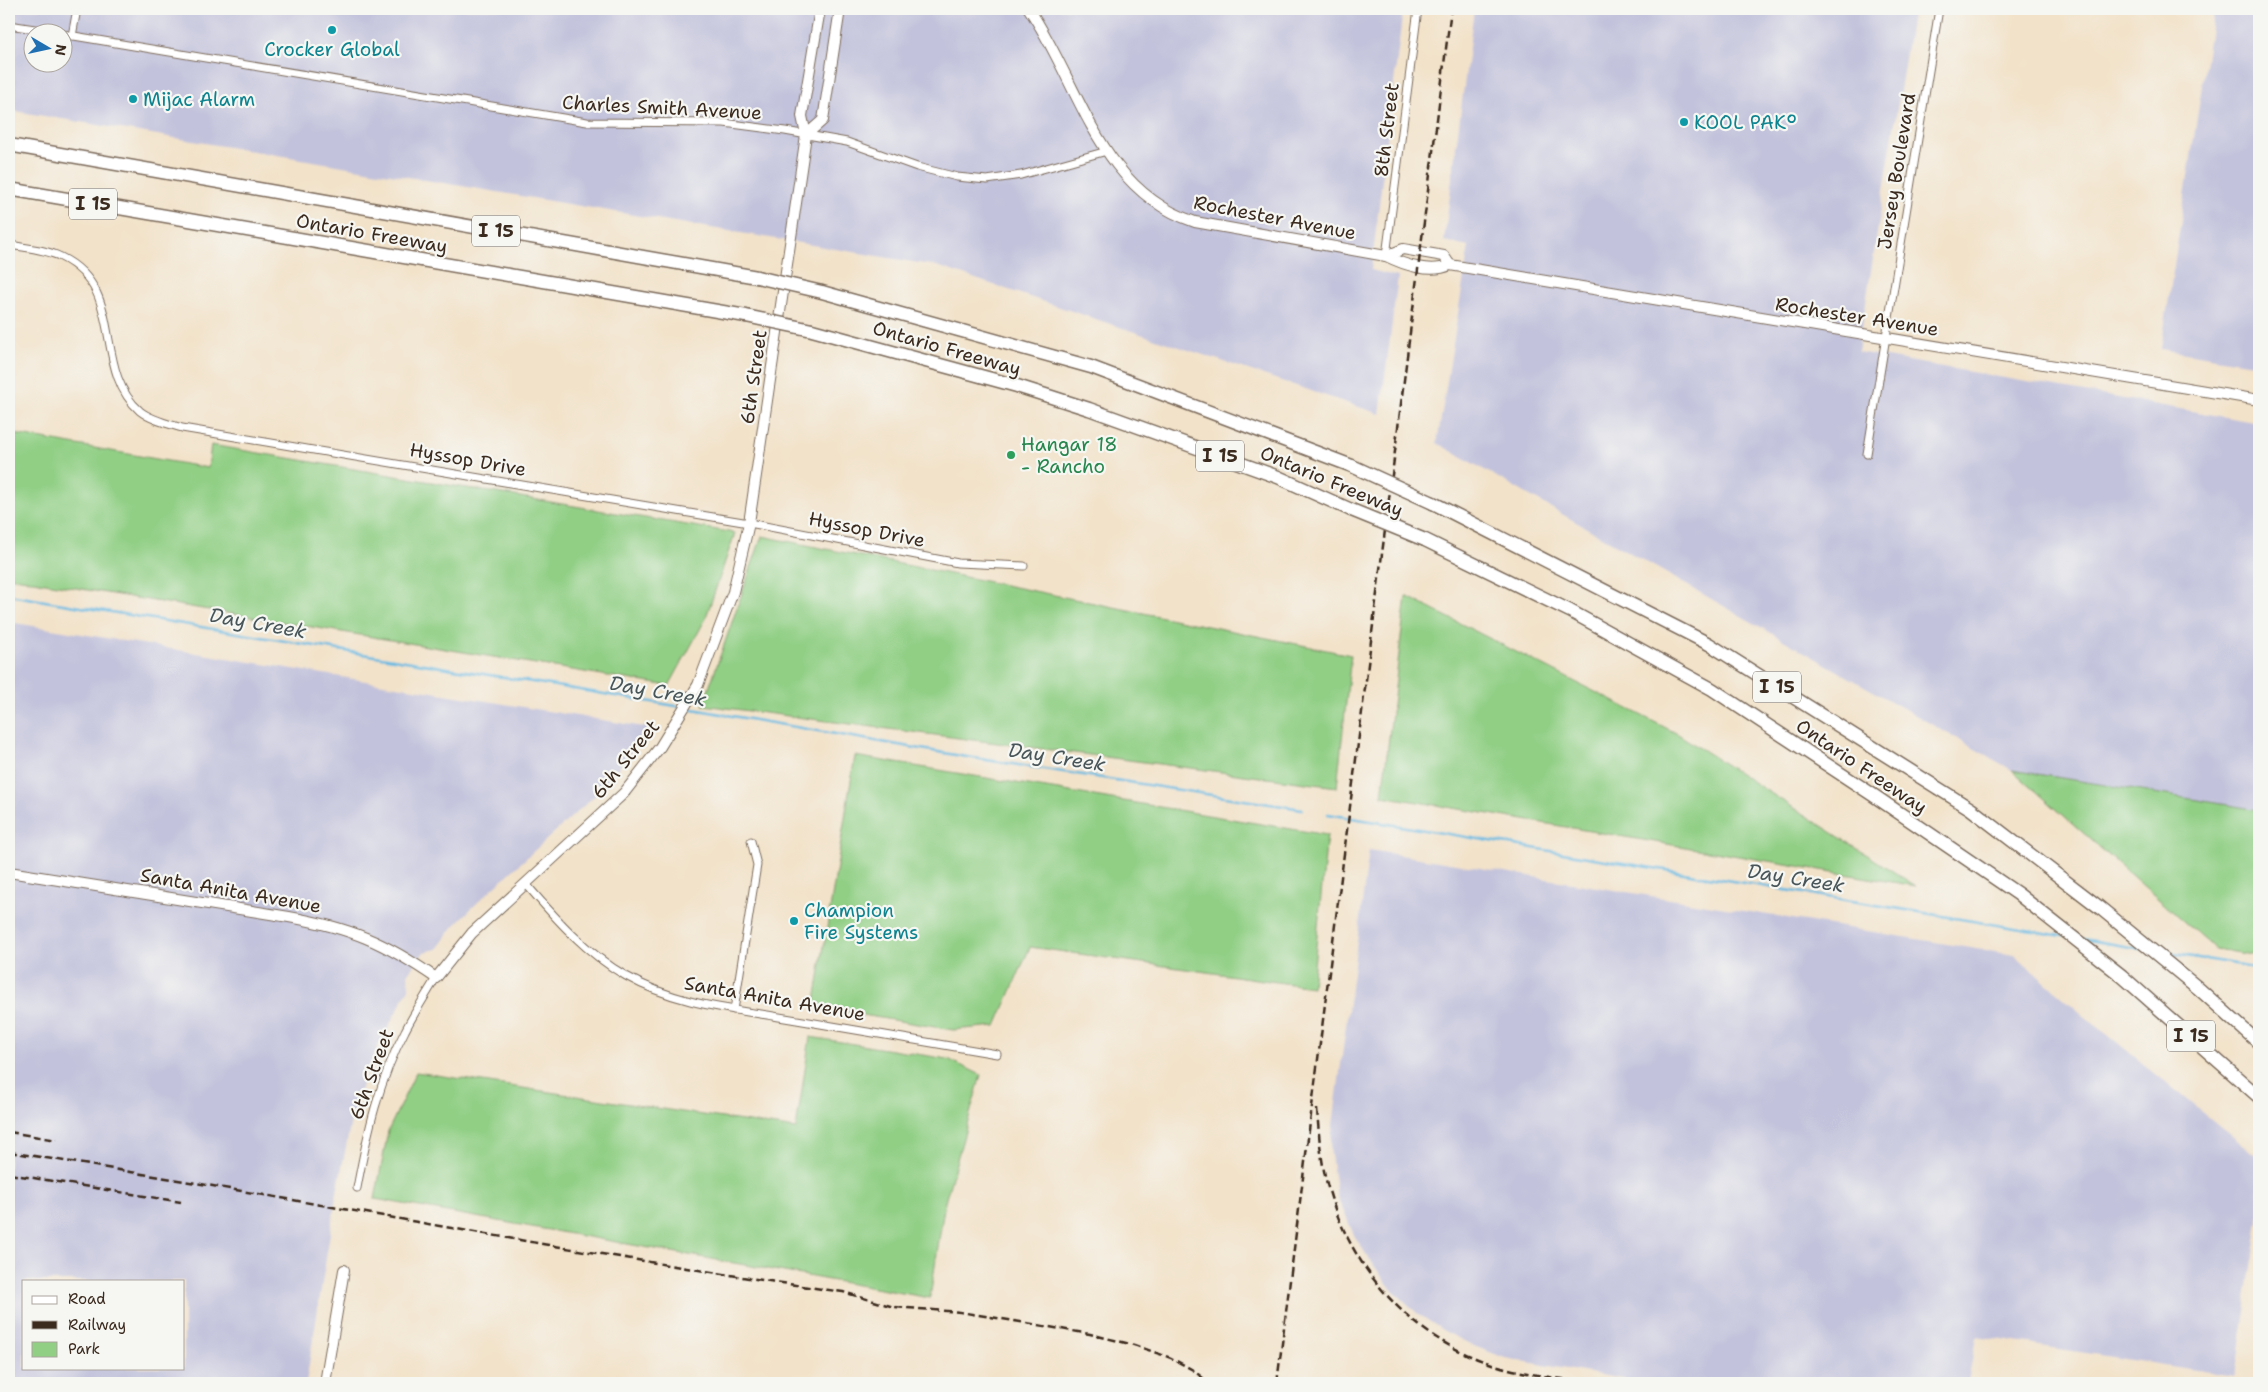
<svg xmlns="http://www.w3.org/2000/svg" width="2268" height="1392" font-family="'Shantell Sans',sans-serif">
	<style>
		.industrial { fill: #c2c2dc; fill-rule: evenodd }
		.green { fill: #91cf85; stroke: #667c52 }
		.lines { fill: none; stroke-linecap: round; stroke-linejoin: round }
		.stream { stroke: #66b9e2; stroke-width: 2.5 }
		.street-casing { stroke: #7b6a5a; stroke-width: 9 }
		.secondary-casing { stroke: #7b6a5a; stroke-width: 12 }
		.highway-casing { stroke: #7b6a5a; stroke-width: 15 }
		.street { stroke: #fff; stroke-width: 7 }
		.secondary { stroke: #fff; stroke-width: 10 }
		.highway { stroke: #fff; stroke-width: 12 }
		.rail { stroke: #3b2a1e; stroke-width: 2.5; stroke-dasharray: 8 4; stroke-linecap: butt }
		.highway-bridge-casing { stroke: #7b6a5a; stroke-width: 15; stroke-linecap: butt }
		.highway-bridge { stroke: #fff; stroke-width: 12 }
		.culture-dot { fill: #0f9aa8; stroke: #f6f6f2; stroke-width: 2 }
		.leisure-dot { fill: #2e9e5b; stroke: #f6f6f2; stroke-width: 2 }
		.labels { text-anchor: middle; stroke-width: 4.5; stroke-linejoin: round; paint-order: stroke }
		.shield { fill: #f6f6f2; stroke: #73675e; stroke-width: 1 }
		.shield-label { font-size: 18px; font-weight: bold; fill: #3b2a1e }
		.culture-label { font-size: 19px; fill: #0d838f; stroke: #f6f6f2; text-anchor: start }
		.street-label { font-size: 19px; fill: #3b2a1e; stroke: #f6f6f2 }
		.leisure-label { font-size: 19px; fill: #27864d; stroke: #f6f6f2; text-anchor: start }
		.water-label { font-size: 20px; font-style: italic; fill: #485559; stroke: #f6f6f2 }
	</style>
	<rect width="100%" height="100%" fill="#f6f6f2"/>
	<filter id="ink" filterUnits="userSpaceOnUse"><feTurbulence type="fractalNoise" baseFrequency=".02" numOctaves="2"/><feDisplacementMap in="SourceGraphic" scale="10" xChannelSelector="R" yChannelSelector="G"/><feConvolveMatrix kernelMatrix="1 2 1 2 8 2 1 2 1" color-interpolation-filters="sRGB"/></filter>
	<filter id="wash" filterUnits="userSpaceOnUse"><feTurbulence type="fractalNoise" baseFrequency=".0096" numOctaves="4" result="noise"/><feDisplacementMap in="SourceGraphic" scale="20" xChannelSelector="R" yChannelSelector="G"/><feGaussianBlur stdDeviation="1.12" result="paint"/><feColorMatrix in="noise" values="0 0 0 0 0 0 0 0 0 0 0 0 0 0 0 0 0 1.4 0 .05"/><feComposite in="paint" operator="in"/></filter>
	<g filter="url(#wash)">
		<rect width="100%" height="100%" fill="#f2e2c9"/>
		<g class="industrial">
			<path d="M9,9H1403L1371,270L1398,277L1380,414L937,266L9,110ZM32,32H62V62H32Z"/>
			<path d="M1474,9H1913L1858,352L2259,423V810L2012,770L1437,443L1469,246L1444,241Z"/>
			<path d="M2214,9H2259V365L2161,349Z"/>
			<path d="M9,622L650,728L600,791L480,900L454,926L437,949L424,952L408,973L409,988L377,1048L365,1075L352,1116L335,1202L306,1383H9ZM24,1281H184V1368H24Z"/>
			<path d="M1369,850L2014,955L2082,1014L2259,1158V1221L2235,1376L1976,1336L1968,1383H1646L1505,1358L1474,1346L1444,1331L1417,1313L1390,1287L1369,1259L1354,1235L1337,1196L1330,1148Z"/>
		</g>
		<g class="green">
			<path d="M9,433L208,468L211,445L735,533L705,620L669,686L9,577Z"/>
			<path d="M762,536L1351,655L1337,787L703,705Z"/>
			<path d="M1406,596L1678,734L1916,886L1382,796Z"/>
			<path d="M855,756L1327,835L1312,987L1030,947L996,1026L953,1030L814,1007Z"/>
			<path d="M2012,770L2259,810V956L2215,949Z"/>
			<path d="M810,1037L948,1059L981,1075L945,1202L930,1298L375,1199L388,1131L416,1072L796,1129Z"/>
		</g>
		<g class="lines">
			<g class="stream">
				<path d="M9,595L682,707"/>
				<path d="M687,708L967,757L1302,809"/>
				<path d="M1328,814L2063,936"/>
				<path d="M2083,939L2142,949"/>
				<path d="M2162,952L2259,968"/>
			</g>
		</g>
	</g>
	<g filter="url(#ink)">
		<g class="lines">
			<g class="street-casing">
				<g id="street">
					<path d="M9,25L54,32"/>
					<path d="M62,34L587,122L724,123L785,131L847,142L917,167L957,177L987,180L1021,175L1107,151"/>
					<path d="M72,36L77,9"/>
					<path d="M9,245C26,248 45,249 61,257C128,290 91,368 140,411C151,420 169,424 182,428L749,523L958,563L1024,566"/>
					<path d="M1386,256L1418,9"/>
					<path d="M1867,454L1939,9"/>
					<path d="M526,884C556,919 586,953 626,976C677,1005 734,1009 791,1019C860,1031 928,1042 997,1054"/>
					<path d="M734,1010L757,865L751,841"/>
					<path d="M357,1188C367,1134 379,1080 405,1031C414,1013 426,995 436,978"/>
				</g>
			</g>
			<g class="secondary-casing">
				<g id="secondary">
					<path d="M1029,9C1080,84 1098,190 1195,222L1386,256C1404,265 1431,274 1450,265L2259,400"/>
					<path d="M806,135L823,120L840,9"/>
					<path d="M1386,256L1403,249L1444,256L1450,265"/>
					<path d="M9,872L289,917C351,928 384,942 436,978L472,933L624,793L660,747L698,685L733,592L749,523L806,135L802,116L820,9"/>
					<path d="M325,1383L344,1270"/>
				</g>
			</g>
			<g class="highway-casing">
				<g id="highway">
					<path d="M9,145L757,277"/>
					<path d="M9,189L746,316"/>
					<path d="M822,292L1091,367L1352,466"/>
					<path d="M812,330L1017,386L1089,409L1278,477L1349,509"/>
					<path d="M1433,503L1709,644L1971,809L2099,907L2198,988L2259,1043"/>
					<path d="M1425,540L1570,611L1712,689L1873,795L2018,894L2122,976L2259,1097"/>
				</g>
			</g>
			<use href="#street" class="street"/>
			<use href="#secondary" class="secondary"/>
			<use href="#highway" class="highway"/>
			<g class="rail">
				<path d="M1317,1109C1319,1136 1321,1165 1329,1191C1352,1269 1410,1337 1489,1363C1521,1374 1556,1378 1589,1383"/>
				<path d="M9,1132L57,1140"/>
				<path d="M9,1152C287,1196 564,1252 843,1292L894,1307L960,1312L997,1318L1090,1334L1134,1345L1171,1358L1193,1370L1209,1383"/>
				<path d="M9,1174L181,1202"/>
				<path d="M1277,1383L1451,9"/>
			</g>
			<g class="highway-bridge-casing">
				<g id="highway-bridge">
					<path d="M757,277L822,292"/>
					<path d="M746,316L812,330"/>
					<path d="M1352,466L1433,503"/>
					<path d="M1349,509L1425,540"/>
				</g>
			</g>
			<use href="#highway-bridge" class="highway-bridge"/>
		</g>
	</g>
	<g class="culture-dot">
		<circle cx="332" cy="30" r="5"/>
		<circle cx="133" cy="99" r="5"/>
		<circle cx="1684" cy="122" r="5"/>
		<circle cx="794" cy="921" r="5"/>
	</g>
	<circle class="leisure-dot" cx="1011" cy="455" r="5"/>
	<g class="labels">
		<g class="shield">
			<rect x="69" y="188.5" width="48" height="31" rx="4"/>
			<rect x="472" y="215.5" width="48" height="31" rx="4"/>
			<rect x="1196" y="440.5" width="48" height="31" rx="4"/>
			<rect x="1753" y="671.5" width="48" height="31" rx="4"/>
			<rect x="2167" y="1020.5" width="48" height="31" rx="4"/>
		</g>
		<g class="shield-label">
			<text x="93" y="210">I 15</text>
			<text x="496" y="237">I 15</text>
			<text x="1220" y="462">I 15</text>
			<text x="1777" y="693">I 15</text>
			<text x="2191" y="1042">I 15</text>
		</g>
		<g class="culture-label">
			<text x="332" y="56" text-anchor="middle">Crocker Global</text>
			<text x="143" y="106">Mijac Alarm</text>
			<text x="1694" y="129">KOOL PAK°</text>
			<text x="804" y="917">Champion<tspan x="804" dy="22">Fire Systems</tspan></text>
		</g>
		<g class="street-label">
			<text transform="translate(662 107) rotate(3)" y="7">Charles Smith Avenue</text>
			<text transform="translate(1386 130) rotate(-83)" y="7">8th Street</text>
			<text transform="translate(1896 171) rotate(-81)" y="7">Jersey Boulevard</text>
			<text transform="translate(1275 217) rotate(11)" y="7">Rochester Avenue</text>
			<text transform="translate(372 233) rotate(10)" y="7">Ontario Freeway</text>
			<text transform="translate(1857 316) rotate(9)" y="7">Rochester Avenue</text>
			<text transform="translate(947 348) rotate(16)" y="7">Ontario Freeway</text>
			<text transform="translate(753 377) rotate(-82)" y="7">6th Street</text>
			<text transform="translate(468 459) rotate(10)" y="7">Hyssop Drive</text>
			<text transform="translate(1332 481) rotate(23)" y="7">Ontario Freeway</text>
			<text transform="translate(867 529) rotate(11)" y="7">Hyssop Drive</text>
			<text transform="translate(625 759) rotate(-51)" y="7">6th Street</text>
			<text transform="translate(1862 766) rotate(34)" y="7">Ontario Freeway</text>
			<text transform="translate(231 890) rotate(10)" y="7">Santa Anita Avenue</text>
			<text transform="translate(775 998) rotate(10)" y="7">Santa Anita Avenue</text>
			<text transform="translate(371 1074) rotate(-70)" y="7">6th Street</text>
		</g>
		<g class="leisure-label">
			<text x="1021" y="451">Hangar 18<tspan x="1021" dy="22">- Rancho</tspan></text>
		</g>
		<g class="water-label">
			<text transform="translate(258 623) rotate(10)" y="7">Day Creek</text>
			<text transform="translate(658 691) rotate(10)" y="7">Day Creek</text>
			<text transform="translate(1057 757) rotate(9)" y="7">Day Creek</text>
			<text transform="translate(1796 878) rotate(9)" y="7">Day Creek</text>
		</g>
	</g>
	<rect width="2268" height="1392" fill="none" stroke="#f6f6f2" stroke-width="30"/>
	<rect x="22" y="1280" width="162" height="90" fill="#f6f6f2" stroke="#aba49d"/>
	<rect x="32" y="1296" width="25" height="8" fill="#ffffff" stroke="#aba49d"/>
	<text x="68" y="1304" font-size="15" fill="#3b2a1e">Road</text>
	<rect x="32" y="1321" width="25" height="8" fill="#3b2a1e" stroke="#aba49d"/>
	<text x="68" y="1330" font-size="15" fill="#3b2a1e">Railway</text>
	<rect x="32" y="1342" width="25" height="15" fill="#91cf85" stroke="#aba49d"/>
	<text x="68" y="1354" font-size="15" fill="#3b2a1e">Park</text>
	<g transform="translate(48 48) rotate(99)"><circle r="24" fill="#f6f6f2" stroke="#aba49d"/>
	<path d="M0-4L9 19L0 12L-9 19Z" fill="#1f6fb2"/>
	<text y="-8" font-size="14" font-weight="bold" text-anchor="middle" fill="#3b2a1e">N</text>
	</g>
</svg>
